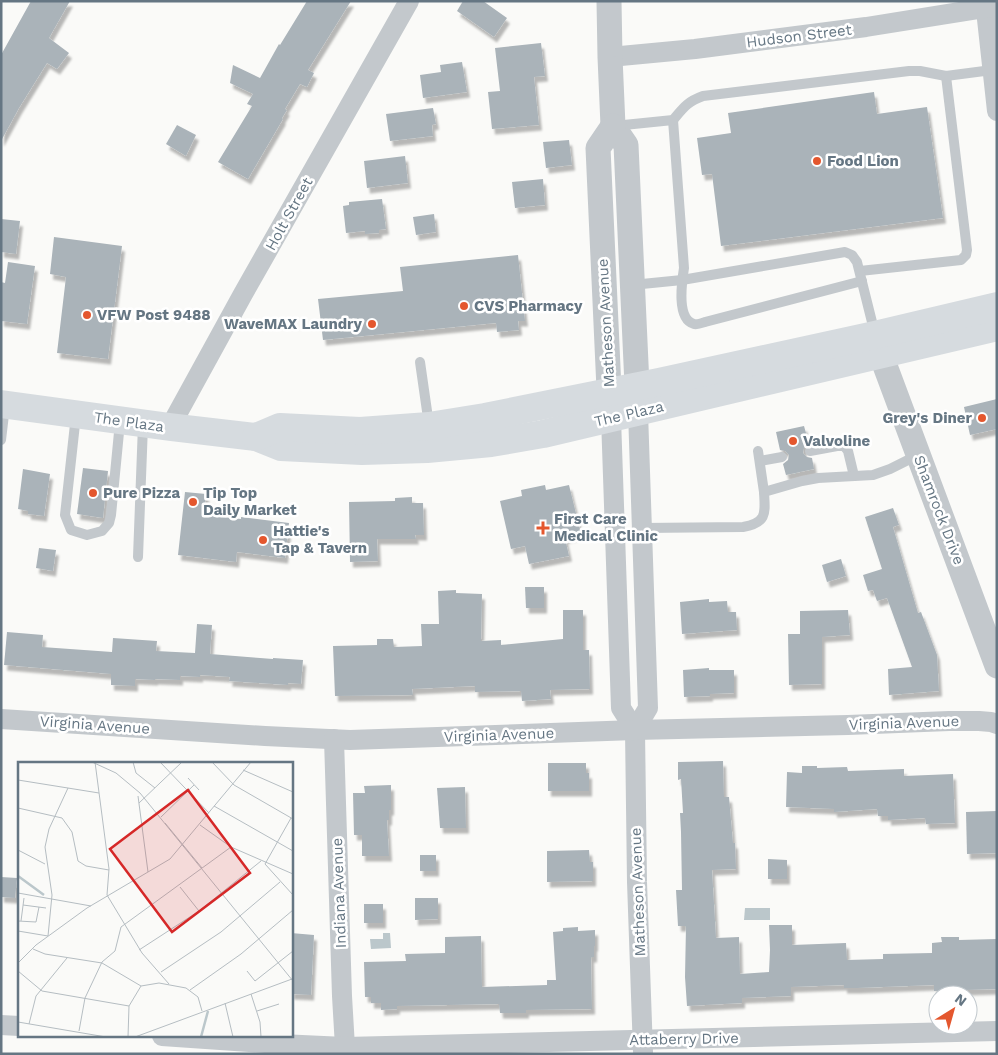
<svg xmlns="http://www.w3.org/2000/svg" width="998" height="1055" font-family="'Work Sans',sans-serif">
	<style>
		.water { fill: #bbc7cb }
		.building { fill: #aab3b9; filter: url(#shadow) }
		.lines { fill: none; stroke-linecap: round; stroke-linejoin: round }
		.service { stroke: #c3c8cc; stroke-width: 10 }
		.minor { stroke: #c3c8cc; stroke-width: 20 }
		.tertiary { stroke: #c3c8cc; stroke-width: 25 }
		.secondary { stroke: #d6dbdf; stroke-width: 28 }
		.poi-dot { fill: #e4572e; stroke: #fff; stroke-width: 2 }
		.labels { text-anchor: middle; stroke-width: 5; stroke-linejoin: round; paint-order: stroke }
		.street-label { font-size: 15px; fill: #657683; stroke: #fff }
		.poi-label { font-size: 15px; font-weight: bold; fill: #657683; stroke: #fff; text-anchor: start }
		.inset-river { fill: none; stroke: #bbc7cb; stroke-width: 2.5 }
		.inset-road { fill: none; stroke: #b5bdc2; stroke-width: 1 }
		.view { fill: #d62828; fill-opacity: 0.15; stroke: #d62828; stroke-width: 2.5 }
		.inset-edge { fill: none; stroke: #657683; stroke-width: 2.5 }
	</style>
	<defs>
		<filter id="shadow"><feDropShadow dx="3" dy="5.5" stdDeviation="1" flood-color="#0004"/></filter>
	</defs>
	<rect width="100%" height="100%" fill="#fafaf8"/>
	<g class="water">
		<path d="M745,908H770V920H744Z"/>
		<path d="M383,933H390L391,948L371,949L370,939H383Z"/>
	</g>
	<g class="building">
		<path d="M31,1H70L49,38L69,53L57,69L47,63L19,108L1,141V55Z"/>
		<path d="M307,1H351L308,70L314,73L307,87L300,84L285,109L287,110L282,118L283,119L248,179L218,162L252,106L247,104L253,94L230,83L233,65L260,78L279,44L280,45Z"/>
		<path d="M463,1H483L507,18L494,37L457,11Z"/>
		<path d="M541,43L545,76L534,77L539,125L492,129L488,92L500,91L495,48Z"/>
		<path d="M462,62L467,92L423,98L420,75L441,72L440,65Z"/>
		<path d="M874,92L877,114L927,107L943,218L721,246L712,174L702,175L697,138L731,133L728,113Z"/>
		<path d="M433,108L436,124L432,125L433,136L390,141L386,114Z"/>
		<path d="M177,125L196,135L186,156L166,144Z"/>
		<path d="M569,140L572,165L546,168L543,142Z"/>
		<path d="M405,156L408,183L367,188L364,161Z"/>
		<path d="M543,179L545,205L515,208L512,182Z"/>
		<path d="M382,199L386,229L379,230V233L365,234V231L346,233L343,206L349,205V202Z"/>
		<path d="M434,214L436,232L416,235L413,217Z"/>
		<path d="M1,219L20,221L16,254L1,252Z"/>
		<path d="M54,237L122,246L108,359L57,353L66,277L50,274Z"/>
		<path d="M518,255L525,321H518L519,330L497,332L496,323L323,340L318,299L403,291L400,267Z"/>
		<path d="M8,262L35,266L27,324L1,321V282L5,283Z"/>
		<path d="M997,399V429L970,435L964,407Z"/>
		<path d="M804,426L809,444L804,448L803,453L807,457L812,458L814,469L786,475L783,464L788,460L789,455L785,451L780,450L776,432Z"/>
		<path d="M83,468L108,471L103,518L77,514Z"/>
		<path d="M23,469L50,474L44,516L28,514V511L18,509Z"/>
		<path d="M545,485L546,490L569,485L581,534L565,538L569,556L529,564L525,546L511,549L500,501L522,496L521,490Z"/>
		<path d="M185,492L206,494L204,515L241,519V517L289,523L285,558L237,552L236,562L178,555Z"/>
		<path d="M412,497V503H423L424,535H415L416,539H377L378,561L350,562L349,502L395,501V498Z"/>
		<path d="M893,508L899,525L893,527L918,613L921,612L937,655L939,691L889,695L888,669L912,667L887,598L877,601L873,590L868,591L863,575L882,569L865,517Z"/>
		<path d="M39,548L56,550L53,571L36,568Z"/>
		<path d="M841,559L846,576L827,582L822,565Z"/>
		<path d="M525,587H544V608H526Z"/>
		<path d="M456,590V593L482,594L481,641L501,640V645L563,639V610H583V650H589L590,689L550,690L551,699L522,701L521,691L475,692V686L412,689L413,695L335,696L333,646L377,645V639H393L394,647L422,646L421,624H439L438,591Z"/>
		<path d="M709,599V602L727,601L728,612H736L737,630L682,634L680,602Z"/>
		<path d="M848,610L850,635L822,637V684L789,685L788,634H800V611Z"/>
		<path d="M197,624L212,625L210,654L273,659V658L303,660L301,684L288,683V685L229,681L230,677L200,675V677L180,676V680L155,679V680L135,679V686L111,685V674L4,665L7,632L43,635L42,647L112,652L113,638L157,641L156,651L195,653Z"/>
		<path d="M709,668V670H734V693L710,694V696L684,697L683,670Z"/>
		<path d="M723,761L724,797H729L733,843H735L736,869L712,870L716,938L739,937L740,974L769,972L770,950L769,925H792V945L846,943L847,960L883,959V954L932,953V943L942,942L941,937H959V940L997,939V989L934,991V985L857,988H844V985L791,987V996L742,998V1003L687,1006L685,977L686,926H678L676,890H682L681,832L680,813H683L681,779L678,780V762Z"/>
		<path d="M548,763H586V773H589V791H548Z"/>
		<path d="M802,766H817V768L847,767L848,771L904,769V776L953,774L955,823L926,824L925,818L888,820V816H878L877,809L834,812V809L786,807L787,772L802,773Z"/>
		<path d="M391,785V810H389V820H387L389,856H362V835H354L353,793H365L364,786Z"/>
		<path d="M465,787L466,828H440L437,788Z"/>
		<path d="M997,811V853L967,854L966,812Z"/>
		<path d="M589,850L590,862H593V881L547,882V851Z"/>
		<rect x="420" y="855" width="16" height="16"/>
		<path d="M768,859L787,860V879H768Z"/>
		<path d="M1,877L17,878L15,898L1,897Z"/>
		<path d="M415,898H438V919L415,920Z"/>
		<rect x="364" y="904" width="19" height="19"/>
		<path d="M578,927V931L595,930V946H594V957H591L592,1009L526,1010V1013H500L499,1004L397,1006V1009L381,1010V1003H371V997H365L364,962L406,961L405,954L445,953V937L481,936L482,987L547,985V980H556L553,932L563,931V928Z"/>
		<path d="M291,933L314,935L311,995L291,994Z"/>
	</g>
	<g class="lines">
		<g class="service">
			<path d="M673,120L684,268C682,281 676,319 694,324C697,325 702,323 705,322L862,281"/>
			<path d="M614,126L673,120C684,107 687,102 703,96L909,71H920L946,76L992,70"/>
			<path d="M860,271L961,260L966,255L967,250L946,76"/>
			<path d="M632,285L682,280L845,252L852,255L857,262L875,334"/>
			<path d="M420,362L429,425"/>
			<path d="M76,415L65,515L71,530L87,535L102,531L109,523L111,515L120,422"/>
			<path d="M1,440L5,406"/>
			<path d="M758,451L764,492"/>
			<path d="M810,451L837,446H844L848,451L854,476"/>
			<path d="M760,461L782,457"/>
			<path d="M642,528L743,527C768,523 765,512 764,492L802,481L818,478L873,475L890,469L918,455"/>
			<path d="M138,557L143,425"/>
		</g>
		<g class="minor">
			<path d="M985,1L997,111"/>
			<path d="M610,57L695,49L866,27L997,6"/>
			<path d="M638,412L648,708L635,730L637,882L643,1052"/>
			<path d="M611,418L621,708L635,730"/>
			<path d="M170,427L243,294L409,1"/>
			<path d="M1,719L265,736L350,740L635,730L848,725L949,721H979L991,722L997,724"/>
			<path d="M334,739L342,996L345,1047"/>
			<path d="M1,1025L19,1026"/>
			<path d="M162,1036L280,1044L345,1047L997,1031"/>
		</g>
		<g class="tertiary">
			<path d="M609,1L610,57L613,126L626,145L638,407"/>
			<path d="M881,355L997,666"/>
			<path d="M610,411L598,148L613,126"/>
		</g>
		<g class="secondary">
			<path d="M1,404L170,427L256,437L281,447L362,451L427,449L491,443L543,434L997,327"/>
			<path d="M256,437L280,427L360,431L429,426L485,417L659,382L875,335L997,306"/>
		</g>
	</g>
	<g class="poi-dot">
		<circle cx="817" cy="161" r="5"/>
		<circle cx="464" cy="306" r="5"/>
		<circle cx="87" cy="315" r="5"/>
		<circle cx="372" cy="324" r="5"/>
		<circle cx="982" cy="418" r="5"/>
		<circle cx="793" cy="441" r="5"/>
		<circle cx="93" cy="493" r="5"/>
		<circle cx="193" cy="502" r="5"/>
		<path d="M540.5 520.5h5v5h5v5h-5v5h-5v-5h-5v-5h5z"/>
		<circle cx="263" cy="540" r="5"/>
	</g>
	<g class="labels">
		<g class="street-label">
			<text transform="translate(799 36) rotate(-7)" y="5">Hudson Street</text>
			<text transform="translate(289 214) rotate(-61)" y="5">Holt Street</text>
			<text transform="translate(606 323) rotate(-93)" y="5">Matheson Avenue</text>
			<text transform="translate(629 414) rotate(-13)" y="5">The Plaza</text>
			<text transform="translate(129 422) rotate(8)" y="5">The Plaza</text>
			<text transform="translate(939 510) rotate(69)" y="5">Shamrock Drive</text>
			<text transform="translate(904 723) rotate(-2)" y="5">Virginia Avenue</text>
			<text transform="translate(95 725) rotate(4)" y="5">Virginia Avenue</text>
			<text transform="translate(499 735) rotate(-2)" y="5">Virginia Avenue</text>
			<text transform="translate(638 892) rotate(-92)" y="5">Matheson Avenue</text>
			<text transform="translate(339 893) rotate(-92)" y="5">Indiana Avenue</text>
			<text transform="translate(684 1039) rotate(-1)" y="5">Attaberry Drive</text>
		</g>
		<g class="poi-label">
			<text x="827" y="166">Food Lion</text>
			<text x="474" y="311">CVS Pharmacy</text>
			<text x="97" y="320">VFW Post 9488</text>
			<text x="362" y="329" text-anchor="end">WaveMAX Laundry</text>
			<text x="972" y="423" text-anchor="end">Grey's Diner</text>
			<text x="803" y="446">Valvoline</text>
			<text x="103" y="498">Pure Pizza</text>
			<text x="203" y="498">Tip Top<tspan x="203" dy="17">Daily Market</tspan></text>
			<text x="554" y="524">First Care<tspan x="554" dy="17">Medical Clinic</tspan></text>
			<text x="273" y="536">Hattie's<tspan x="273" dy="17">Tap &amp; Tavern</tspan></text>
		</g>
	</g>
	<g transform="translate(18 762)">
		<rect width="275" height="275" fill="#fafaf8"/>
		<path class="inset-river" d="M0,114L26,133M183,275L190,249"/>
		<path class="inset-road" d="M74,0L98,11L122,31L275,219M77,0L91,107L89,133L124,191L151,222M115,0L118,11L137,26M142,0L191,51M194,0L216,23L275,57M225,8L275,30M170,16L181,28M0,18L81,31M120,34L130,110M121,41L164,0M196,44L275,89M0,46L44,56L54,70L60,99L68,104L91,108M143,55L176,23M273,56L247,102L275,133M147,61L184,106M182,63L213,85L275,112M0,88L27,102M162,125L181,149M0,131L73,144M5,143L28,146M0,159L18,160L21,145M3,159L6,136M0,169L30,174L34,133L27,85L31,67L50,26M15,187L27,192L84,201L123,224L141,221L168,226L180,235L184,249M121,188L181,149L243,99M0,201L18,183L69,146L152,97L233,0M0,209L24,229L111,244M229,209L237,219L275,189M143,210L203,170L262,120M172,228L223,192L275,148M233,232L242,260L243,275M207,241L215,275M239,249L261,242M0,260L88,275M11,262L18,234L49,196M61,269L67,236L84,200L97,189L103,165L213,85M110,275L111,244L123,224M117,275L274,217"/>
		<path class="view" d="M170,28L232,111L154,170L92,87Z"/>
		<rect width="275" height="275" class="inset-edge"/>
	</g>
	<rect width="998" height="1055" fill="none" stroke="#657683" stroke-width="5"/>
	<g transform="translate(953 1010) rotate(37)"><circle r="24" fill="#ffffff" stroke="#c1c8cd"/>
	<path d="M0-4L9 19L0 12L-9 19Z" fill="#e4572e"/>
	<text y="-8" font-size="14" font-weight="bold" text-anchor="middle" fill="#657683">N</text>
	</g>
</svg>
